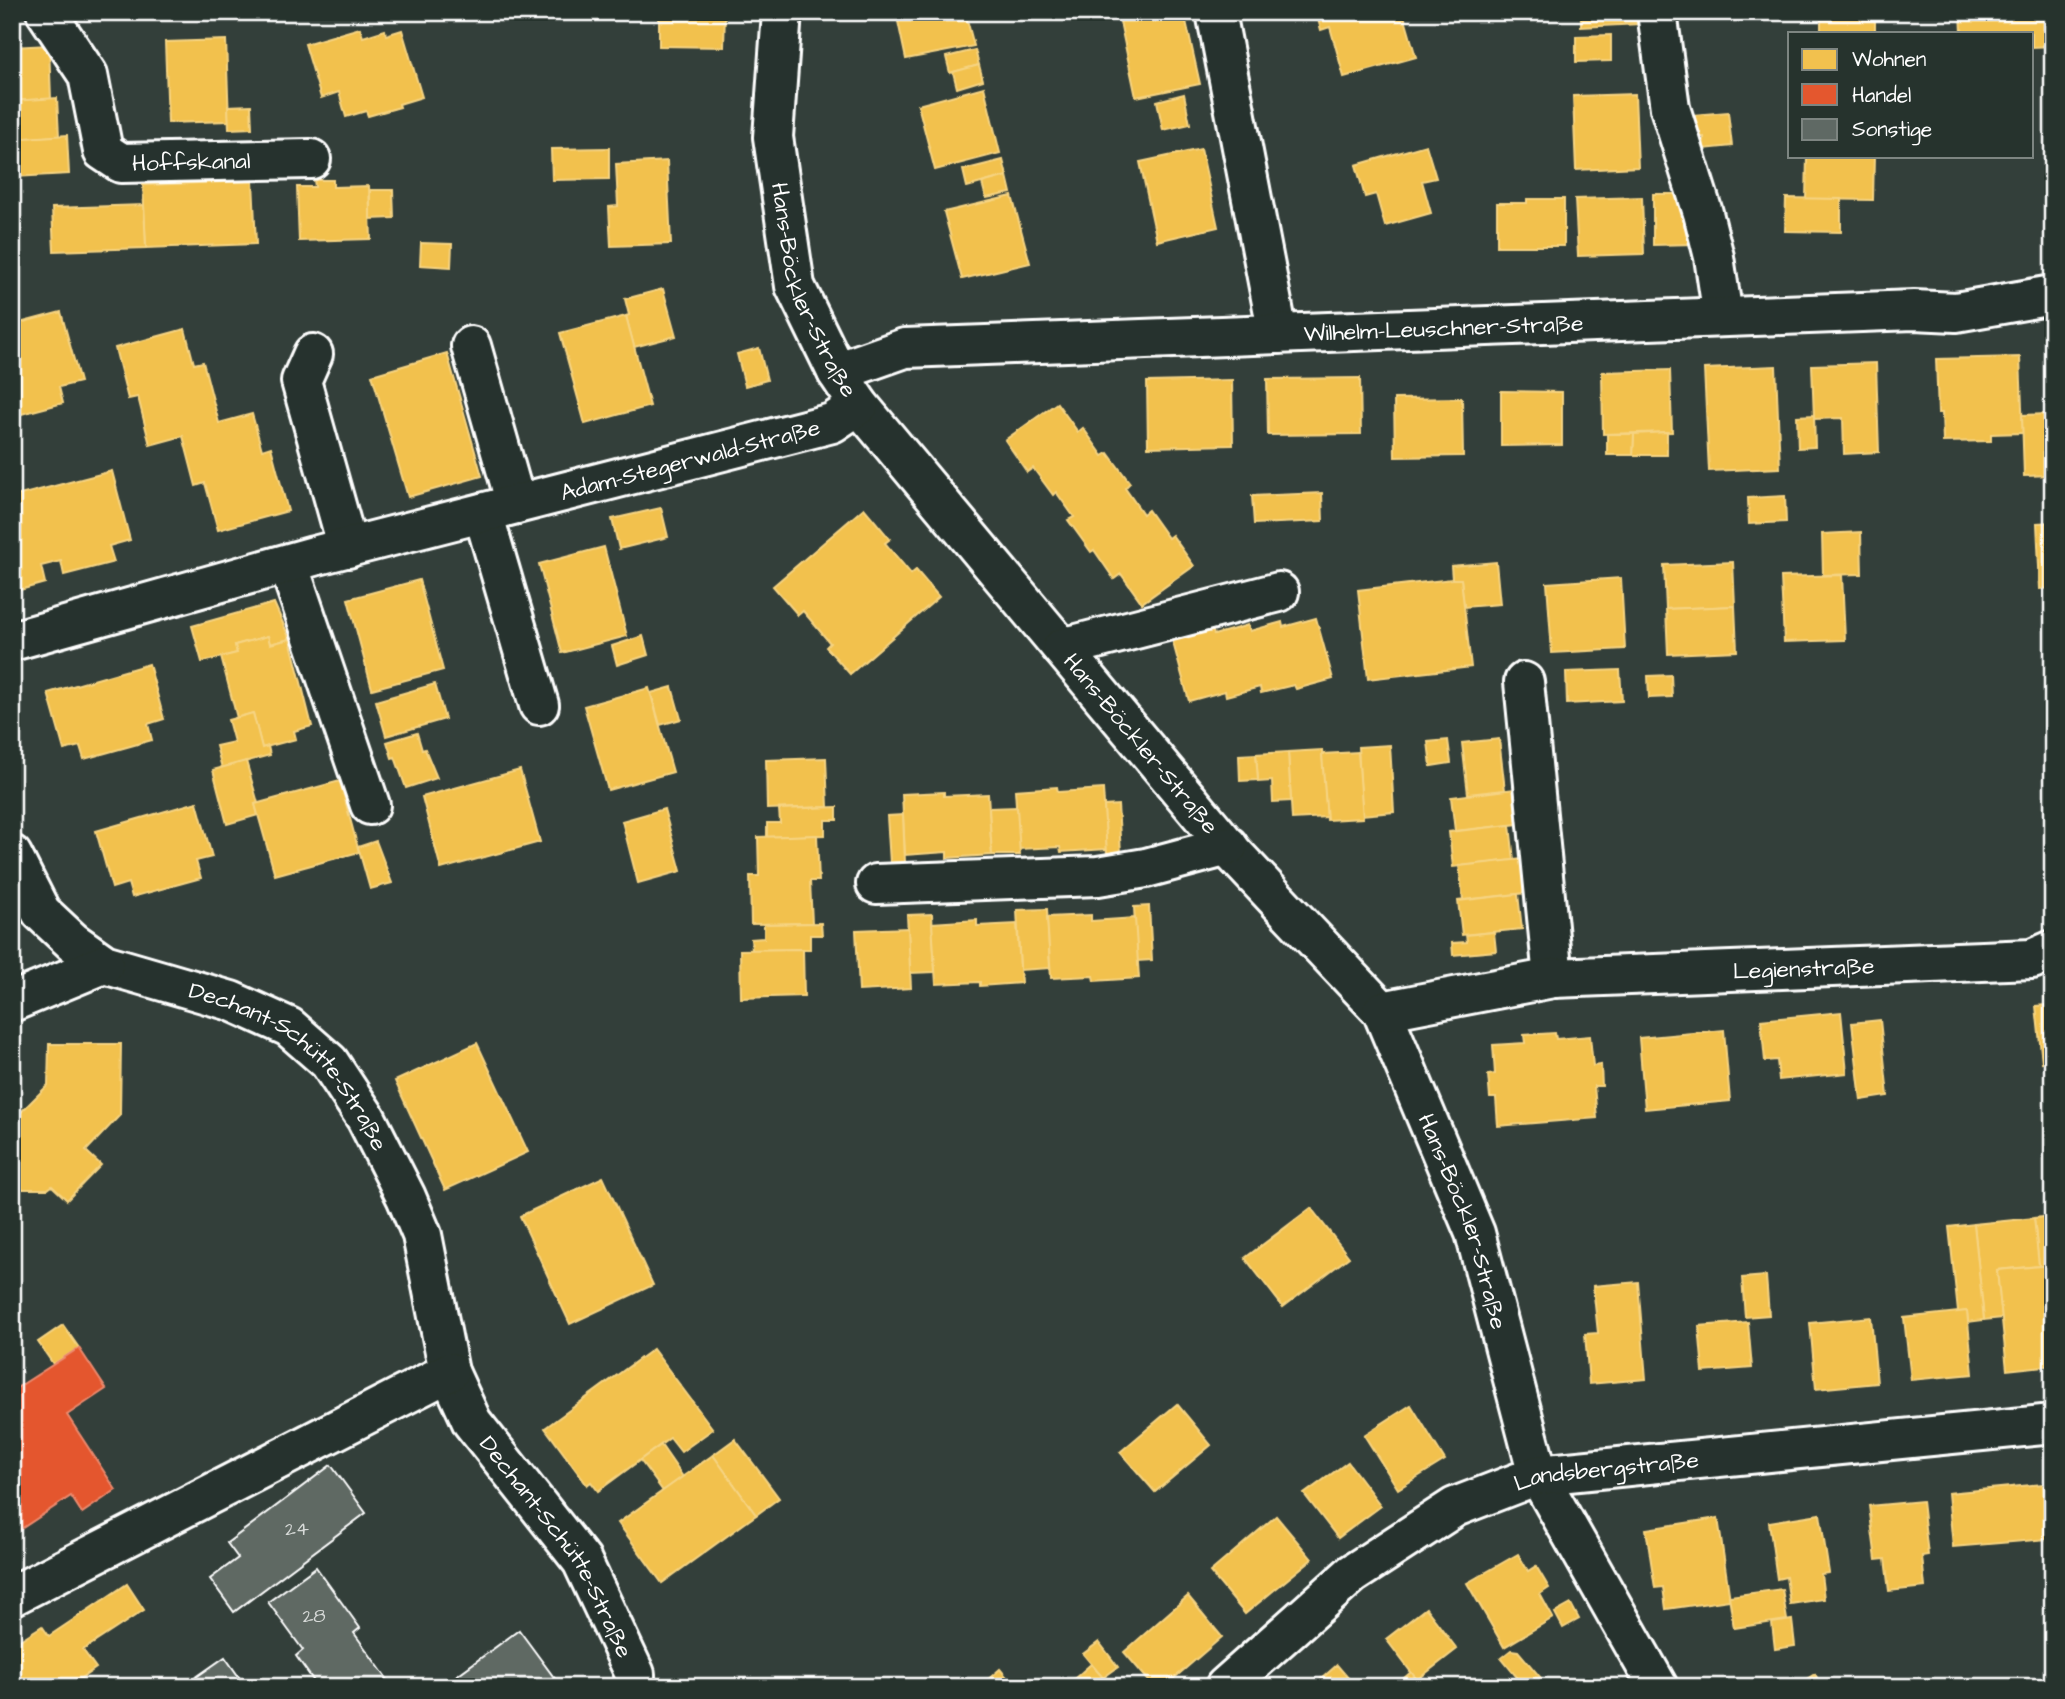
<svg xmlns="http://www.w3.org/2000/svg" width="2065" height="1699" font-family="'Architects Daughter',sans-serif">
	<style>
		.homes { fill: #f2c14e; stroke: #f6d483; stroke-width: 2 }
		.shops { fill: #e4572e; stroke: #ec896d; stroke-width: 2 }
		.building { fill: #5f6964; stroke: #fff; stroke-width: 2 }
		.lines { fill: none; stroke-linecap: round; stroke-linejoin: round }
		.minor-casing { stroke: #fff; stroke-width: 44 }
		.minor { stroke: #26332d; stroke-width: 38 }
		.labels { text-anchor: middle; stroke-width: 7; stroke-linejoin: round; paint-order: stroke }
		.number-label { font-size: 19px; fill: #d7dad8 }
		.street-label { font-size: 23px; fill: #fff; stroke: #26332d }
	</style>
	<rect width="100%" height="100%" fill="#333f3a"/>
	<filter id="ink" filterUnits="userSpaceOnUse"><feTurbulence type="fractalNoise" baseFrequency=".0143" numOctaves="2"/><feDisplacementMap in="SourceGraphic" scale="14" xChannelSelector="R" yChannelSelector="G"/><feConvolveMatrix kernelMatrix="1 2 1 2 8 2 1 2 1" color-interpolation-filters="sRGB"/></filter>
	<g filter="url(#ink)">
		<g class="homes">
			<path d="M659,12H725L724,47L659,46Z"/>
			<path d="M896,12H965L974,46L906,59Z"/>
			<path d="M1118,12H1184L1200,84L1136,97Z"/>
			<path d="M1316,12H1403L1416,57L1344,77L1330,27L1321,30Z"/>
			<path d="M1581,12H1639L1640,24L1581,27Z"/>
			<rect x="1821" y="12" width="54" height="21"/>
			<path d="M1961,12H2053V46L2032,47V33H1962Z"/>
			<path d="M360,28L363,37L385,30L386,35L402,30L422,97L399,104L400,107L368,116L366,111L346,117L339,92L321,98L305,44Z"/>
			<path d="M1611,35V61L1576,62V36Z"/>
			<path d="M226,40L229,121L168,123L165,42Z"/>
			<path d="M49,45L51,99L12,101V47Z"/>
			<path d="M975,50L979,65L950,73L946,57Z"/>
			<path d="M979,65L983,80L957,88L953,72Z"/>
			<path d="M984,87L1000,153L935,170L918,105Z"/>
			<path d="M1184,94L1190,124L1163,130L1157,101Z"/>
			<path d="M1635,94L1638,167L1576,170L1573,96Z"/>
			<path d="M57,98L59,136L12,139V101Z"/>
			<path d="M251,105L252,128L229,129L228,106Z"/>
			<path d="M1728,112L1732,146L1704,149V137H1695L1693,115Z"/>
			<path d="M67,135L69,174L14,177L12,139Z"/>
			<path d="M1426,145L1436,178L1422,181L1431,213L1385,226L1376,194L1365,197L1356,165Z"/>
			<path d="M609,148V179L552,180L551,149Z"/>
			<path d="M1201,149L1218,227L1157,241L1140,162Z"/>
			<path d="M1807,156H1874L1873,200L1806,199Z"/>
			<path d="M1003,160L1007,176L967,187L963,170Z"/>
			<path d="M667,161L671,244L611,246L609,207L618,206L616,164Z"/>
			<path d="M1007,176L1011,193L986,198L982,183Z"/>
			<path d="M314,180H333V187L369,186L371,239L299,241L297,187H315Z"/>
			<path d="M253,181L256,244L146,248L143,185Z"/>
			<path d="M370,190H393L394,218L370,219Z"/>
			<path d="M1653,194H1683L1684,226H1696V244L1653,245Z"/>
			<path d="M1012,196L1030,263L962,279L944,212Z"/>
			<path d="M1642,197L1644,254L1578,256L1575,199Z"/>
			<path d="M1786,198L1841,199V232L1785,231Z"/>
			<path d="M1527,199H1564V246H1497V203H1527Z"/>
			<path d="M144,205L146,248L54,251L52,208Z"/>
			<path d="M421,243L452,244L451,267L420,265Z"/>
			<path d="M663,289L676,336L634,347L626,316L629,315L625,299Z"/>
			<path d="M61,312L80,382L59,387L63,403L14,416L12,325Z"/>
			<path d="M626,316L650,406L585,424L560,333Z"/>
			<path d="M185,329L194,364L203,362L219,423L252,414L262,450L271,447L288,511L218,530L205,483L196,486L183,436L150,445L138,397L128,399L115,348Z"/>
			<path d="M759,348L767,380L745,386L737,354Z"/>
			<path d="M447,353L482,476L408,497L372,375Z"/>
			<path d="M2020,357L2023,433L1991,434V441L1943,442L1942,413H1938L1936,359Z"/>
			<path d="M1876,363L1879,452L1844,454L1843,418L1814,419L1812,365Z"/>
			<path d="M1776,366L1780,468L1709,471L1704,369Z"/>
			<path d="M1670,370L1672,432L1603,434L1602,372Z"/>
			<path d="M1360,378L1361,434L1268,435L1267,379Z"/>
			<path d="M2046,379H2053V414H2047Z"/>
			<path d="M1232,380L1233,445L1148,447L1147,382Z"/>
			<path d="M1501,391L1562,392V445L1501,446Z"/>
			<path d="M1462,398L1463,456L1395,457L1394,399Z"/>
			<path d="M1057,403L1078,432L1083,428L1103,456L1108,453L1130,483L1125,488L1143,514L1148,510L1168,538L1172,535L1194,566L1142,603L1121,574L1114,579L1094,550L1091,552L1068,520L1074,517L1056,492L1053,495L1033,468L1027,472L1005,440Z"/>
			<path d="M2047,414H2053V475L2024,476L2022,415Z"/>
			<path d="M1814,415L1815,447L1798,448L1797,416Z"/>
			<path d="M1667,432V455H1633L1634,434Z"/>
			<path d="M1607,434H1634L1633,455H1607Z"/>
			<path d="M112,471L130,540L109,546L114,562L64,575L61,561L41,566L45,583L13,592L12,497Z"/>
			<path d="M1322,493L1323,521L1254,524L1252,496Z"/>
			<path d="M1785,496L1786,522L1749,524L1748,498Z"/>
			<path d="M661,508L668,537L619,549L612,519Z"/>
			<path d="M864,508L890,539L885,543L911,574L916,570L939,597L850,674L826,647L830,643L803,611L798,615L773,586Z"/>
			<path d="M2053,522V588L2040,589L2037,523Z"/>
			<path d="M1861,532L1862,574L1823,575L1822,534Z"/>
			<path d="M604,547L627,636L562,653L539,564Z"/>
			<path d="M1496,562L1500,604L1464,607L1461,579H1452L1451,566Z"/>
			<path d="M1733,562L1735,606L1666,609L1664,565Z"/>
			<path d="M1842,575L1845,640L1784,642L1781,577Z"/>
			<path d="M1621,578L1625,649L1552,653L1547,583Z"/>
			<path d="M1452,579H1461L1471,667L1368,679L1358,590Z"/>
			<path d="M419,580L443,670L372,689L348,599Z"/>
			<path d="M274,603L290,639L270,644L268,636L235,645L237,653L202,662L192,626Z"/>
			<path d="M1735,606L1737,651L1668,654L1666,609Z"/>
			<path d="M1316,618L1333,679L1296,689L1294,685L1261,693L1260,687L1226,696L1225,691L1189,701L1172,639L1212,628L1214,635L1248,625L1250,631L1282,622L1283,627Z"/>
			<path d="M268,636L270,644L290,639L312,726L294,731L296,739L262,748L253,713L237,718L221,657L237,653L235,645Z"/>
			<path d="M643,636L648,655L617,665L612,646Z"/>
			<path d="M149,664L164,719L148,724L152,740L84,759L80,746L64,750L48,693Z"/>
			<path d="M1620,670L1622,701L1567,704L1566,672Z"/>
			<path d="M1671,675L1672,697L1649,698L1648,676Z"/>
			<path d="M435,684L445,719L386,736L376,701Z"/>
			<path d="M672,687L681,719L660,725L651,693Z"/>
			<path d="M649,688L673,772L608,790L584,706Z"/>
			<path d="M253,713L262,748L268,746L270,755L222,768L216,746L234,742L228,720Z"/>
			<path d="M417,733L422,750L425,749L437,778L406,788L395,757L392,758L387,742Z"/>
			<path d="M1499,739L1505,790L1468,794L1462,743Z"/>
			<path d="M1448,740L1451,763L1431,766L1428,742Z"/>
			<path d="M1390,745L1394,812L1362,815L1358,747Z"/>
			<path d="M1322,750L1327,817L1292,819L1288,752Z"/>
			<path d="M1288,752L1291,801L1273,802L1272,781L1258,782L1256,754Z"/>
			<path d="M1358,752L1363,818L1327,820L1322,754Z"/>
			<path d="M1256,754L1258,780L1240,781L1239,755Z"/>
			<path d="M826,758L828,807L767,809L766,760Z"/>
			<path d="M246,761L258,803L255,804L258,815L227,824L213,770Z"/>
			<path d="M520,770L540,842L441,869L422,797Z"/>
			<path d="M340,781L359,852L275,875L255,804Z"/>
			<path d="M1057,787L1058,792L1103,789L1107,849L1061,852L1060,847L1019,849L1015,790Z"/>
			<path d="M1514,789L1518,824L1455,831L1451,797Z"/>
			<path d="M944,792V796L988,794L992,855L947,858V852L905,855L902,794Z"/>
			<path d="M197,802L212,857L196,861L201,878L132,897L128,883L112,888L96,831Z"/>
			<path d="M1118,805L1121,853L1107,854L1104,806Z"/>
			<path d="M837,807V820H825V835L767,837V823H780L779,809Z"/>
			<path d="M1017,807L1020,855H992L989,808Z"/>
			<path d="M664,809L681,871L638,883L622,821Z"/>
			<path d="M903,815L905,862L890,863L887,816Z"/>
			<path d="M1510,825L1514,860L1453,867L1449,832Z"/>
			<path d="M817,835L819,881H810L812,923L751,924L750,876H759L758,837Z"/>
			<path d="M376,841L392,883L370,889L358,847Z"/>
			<path d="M1522,859L1526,893L1463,900L1459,866Z"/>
			<path d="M1518,894L1522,929L1462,935L1458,901Z"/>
			<path d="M1149,906L1152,960L1137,961L1134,907Z"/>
			<path d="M1047,909L1050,968L1020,970L1017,910Z"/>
			<path d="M932,914L935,972L910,973L907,915Z"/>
			<path d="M1091,915V921L1135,918L1139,978L1094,981L1093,976L1051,978L1047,917Z"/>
			<path d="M977,920V926L1017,924L1021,983L980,986V982L936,984L932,923Z"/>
			<path d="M821,923L822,935H810V949L752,950L751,939L764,938V924Z"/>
			<path d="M908,928L911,988L859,991L856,930Z"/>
			<path d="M1494,932L1496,951L1453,955L1452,943L1467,942L1466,935Z"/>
			<path d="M803,949L804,996L741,998L740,950Z"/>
			<path d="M2053,997V1060L2042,1062L2036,1006L2046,1005L2045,998Z"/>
			<path d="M1841,1012L1847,1073L1779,1080L1777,1060L1765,1061L1761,1020Z"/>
			<path d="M1880,1020L1888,1096L1861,1100L1852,1023Z"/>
			<path d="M1724,1030L1730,1101L1645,1109L1639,1038Z"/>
			<path d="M1555,1033L1556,1039L1590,1036L1593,1066L1601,1065L1602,1086H1594L1597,1118L1498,1126L1496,1098H1490L1488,1075L1495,1074L1493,1045L1525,1043L1524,1035Z"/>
			<path d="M477,1043L528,1152L445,1190L395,1081Z"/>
			<path d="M49,1044H121L120,1115L86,1151L101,1165L67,1200L52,1186L48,1189H12V1115H18L48,1085Z"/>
			<path d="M603,1177L653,1285L570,1324L520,1216Z"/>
			<path d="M1311,1208L1349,1257L1283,1307L1245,1258Z"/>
			<path d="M2053,1216V1265L2039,1266L2034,1218Z"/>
			<path d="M2034,1218L2039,1266L1997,1270L2002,1318L1984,1320L1974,1224Z"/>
			<path d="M1974,1224L1984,1320L1968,1322L1967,1311L1958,1312L1949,1227Z"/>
			<path d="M2053,1265V1365L2007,1370L1997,1270Z"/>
			<path d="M1766,1276L1769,1315L1745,1317L1742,1278Z"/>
			<path d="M1638,1282L1646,1379L1589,1384L1585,1334L1598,1333L1593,1286Z"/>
			<path d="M1967,1311L1973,1374L1911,1380L1904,1318Z"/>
			<path d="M1871,1317L1877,1383L1816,1389L1810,1323Z"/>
			<path d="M1748,1322L1752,1368L1703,1372L1699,1326Z"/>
			<path d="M63,1325L79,1348L53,1364L38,1342Z"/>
			<path d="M653,1349L713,1429L681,1452L670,1438L598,1491L591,1482L587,1485L545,1428Z"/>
			<path d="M1177,1404L1211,1445L1155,1492L1120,1452Z"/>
			<path d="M1411,1405L1445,1460L1398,1489L1364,1435Z"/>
			<path d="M735,1439L779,1498L756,1515L713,1455Z"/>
			<path d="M661,1445L683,1477L663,1491L640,1460Z"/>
			<path d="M713,1455L756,1515L662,1583L618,1523Z"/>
			<path d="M1348,1462L1381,1506L1338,1538L1304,1494Z"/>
			<path d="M2043,1484L2047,1539L1953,1547L1948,1493Z"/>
			<path d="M1922,1501L1928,1555L1922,1556L1925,1587L1889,1591L1885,1559L1876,1560L1869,1506Z"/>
			<path d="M1820,1514L1829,1573L1821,1574L1824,1599L1790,1604L1786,1577L1777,1579L1769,1522Z"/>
			<path d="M1276,1516L1312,1559L1245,1614L1210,1572Z"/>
			<path d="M1718,1518L1730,1600L1666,1609L1663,1587L1655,1588L1646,1529Z"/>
			<path d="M1518,1554L1528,1571L1536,1566L1549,1588L1540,1594L1553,1618L1504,1647L1467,1583Z"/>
			<path d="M127,1584L144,1610L83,1650L96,1668L69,1687H38L35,1683L28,1687H12V1645L42,1626L49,1636Z"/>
			<path d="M1782,1589L1787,1620L1734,1628L1729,1596Z"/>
			<path d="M1188,1596L1222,1637L1164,1687H1154L1124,1652Z"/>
			<path d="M1571,1604L1579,1619L1563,1628L1555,1613Z"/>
			<path d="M1426,1608L1457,1649L1417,1680L1386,1639Z"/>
			<path d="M1792,1620L1795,1646L1775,1649L1772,1623Z"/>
			<path d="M1099,1642L1118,1667L1103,1678L1083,1654Z"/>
			<path d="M1511,1650L1518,1651L1541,1678L1530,1687H1525L1501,1658Z"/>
			<path d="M1091,1664L1111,1687H1065Z"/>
			<path d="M1337,1665L1356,1687H1312Z"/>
			<path d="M1000,1669L1015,1687H985L983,1684Z"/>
			<path d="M1411,1672L1423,1687H1394Z"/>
			<path d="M1815,1674L1822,1687H1794Z"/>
		</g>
		<path class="shops" d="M79,1348L106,1389L67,1415L116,1490L82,1513L71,1496L12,1535V1391Z"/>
		<g class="building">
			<path d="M331,1465L366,1513L234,1612L210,1579L238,1558L227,1543Z"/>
			<path d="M316,1567L360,1628L354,1633L393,1687H318L296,1656L303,1650L268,1602Z"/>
			<path d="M519,1630L561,1687H441Z"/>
			<path d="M225,1657L246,1687H182Z"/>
		</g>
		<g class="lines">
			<g class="minor-casing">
				<g id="minor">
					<path id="s1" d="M46,12L88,75L103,151L121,163L311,159"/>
					<path id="s2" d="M782,12L773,137L795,286L837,372L859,405L1233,853L1382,1011L1475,1233L1538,1475L1658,1687"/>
					<path d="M1216,12L1278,334"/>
					<path d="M1657,12L1670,108L1703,213L1714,257L1723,317"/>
					<path d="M471,346L516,504"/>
					<path d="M313,354L301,381L348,548"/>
					<path id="s3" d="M837,372L905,348L1914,310L1956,312L2053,295"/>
					<path d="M483,513L539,705"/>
					<path d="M288,564L370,805"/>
					<path id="s4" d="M12,641L314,556L832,423L859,405"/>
					<path d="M1062,648L1279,592"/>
					<path d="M1524,682L1553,978"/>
					<path id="s5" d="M12,855L41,912L73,942L104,964L231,1001L289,1027L329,1062L366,1118L406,1197L422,1235L449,1372L472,1422L582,1561L635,1674V1687"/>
					<path d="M876,884L1098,876L1146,868L1228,846"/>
					<path d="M12,1002L104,964"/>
					<path id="s6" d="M1382,1011L1553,978L2032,959L2053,950"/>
					<path d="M12,1596L449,1372"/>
					<path id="s7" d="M1225,1687L1352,1574L1455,1507L1538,1475L2053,1424"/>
				</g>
			</g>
			<use href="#minor" class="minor"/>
		</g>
	</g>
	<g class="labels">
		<g class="number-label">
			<text x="297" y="1535">24</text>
			<text x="314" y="1622">28</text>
		</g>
		<g class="street-label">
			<text dy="8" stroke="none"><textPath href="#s1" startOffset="245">Hoffskanal</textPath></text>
			<text dy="8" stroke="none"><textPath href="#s2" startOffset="285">Hans-Böckler-Straße</textPath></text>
			<text dy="8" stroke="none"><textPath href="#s3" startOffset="611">Wilhelm-Leuschner-Straße</textPath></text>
			<text dy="8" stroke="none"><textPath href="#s4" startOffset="702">Adam-Stegerwald-Straße</textPath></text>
			<text dy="8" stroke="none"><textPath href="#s2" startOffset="852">Hans-Böckler-Straße</textPath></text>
			<text dy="8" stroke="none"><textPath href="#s6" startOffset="425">Legienstraße</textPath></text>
			<text dy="8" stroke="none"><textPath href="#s5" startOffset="366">Dechant-Schütte-Straße</textPath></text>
			<text dy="8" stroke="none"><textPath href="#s2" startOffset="1438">Hans-Böckler-Straße</textPath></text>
			<text dy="8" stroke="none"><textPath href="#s7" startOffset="450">Landsbergstraße</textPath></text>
			<text dy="8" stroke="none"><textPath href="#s5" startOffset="938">Dechant-Schütte-Straße</textPath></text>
		</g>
	</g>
	<rect width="2065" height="1699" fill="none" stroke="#26332d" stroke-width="42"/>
	<rect x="21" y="21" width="2023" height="1657" fill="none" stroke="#fff" stroke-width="2.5" filter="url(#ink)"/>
	<rect x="1788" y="32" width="245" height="126" fill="#26332d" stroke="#7d8581" stroke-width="2"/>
	<rect x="1802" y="49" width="35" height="21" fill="#f2c14e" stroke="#7d8581" stroke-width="2"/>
	<text x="1852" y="66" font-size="21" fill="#ffffff">Wohnen</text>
	<rect x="1802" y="84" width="35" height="21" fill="#e4572e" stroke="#7d8581" stroke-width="2"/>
	<text x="1852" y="102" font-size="21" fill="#ffffff">Handel</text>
	<rect x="1802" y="119" width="35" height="21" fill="#5f6964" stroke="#7d8581" stroke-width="2"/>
	<text x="1852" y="136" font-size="21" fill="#ffffff">Sonstige</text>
</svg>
